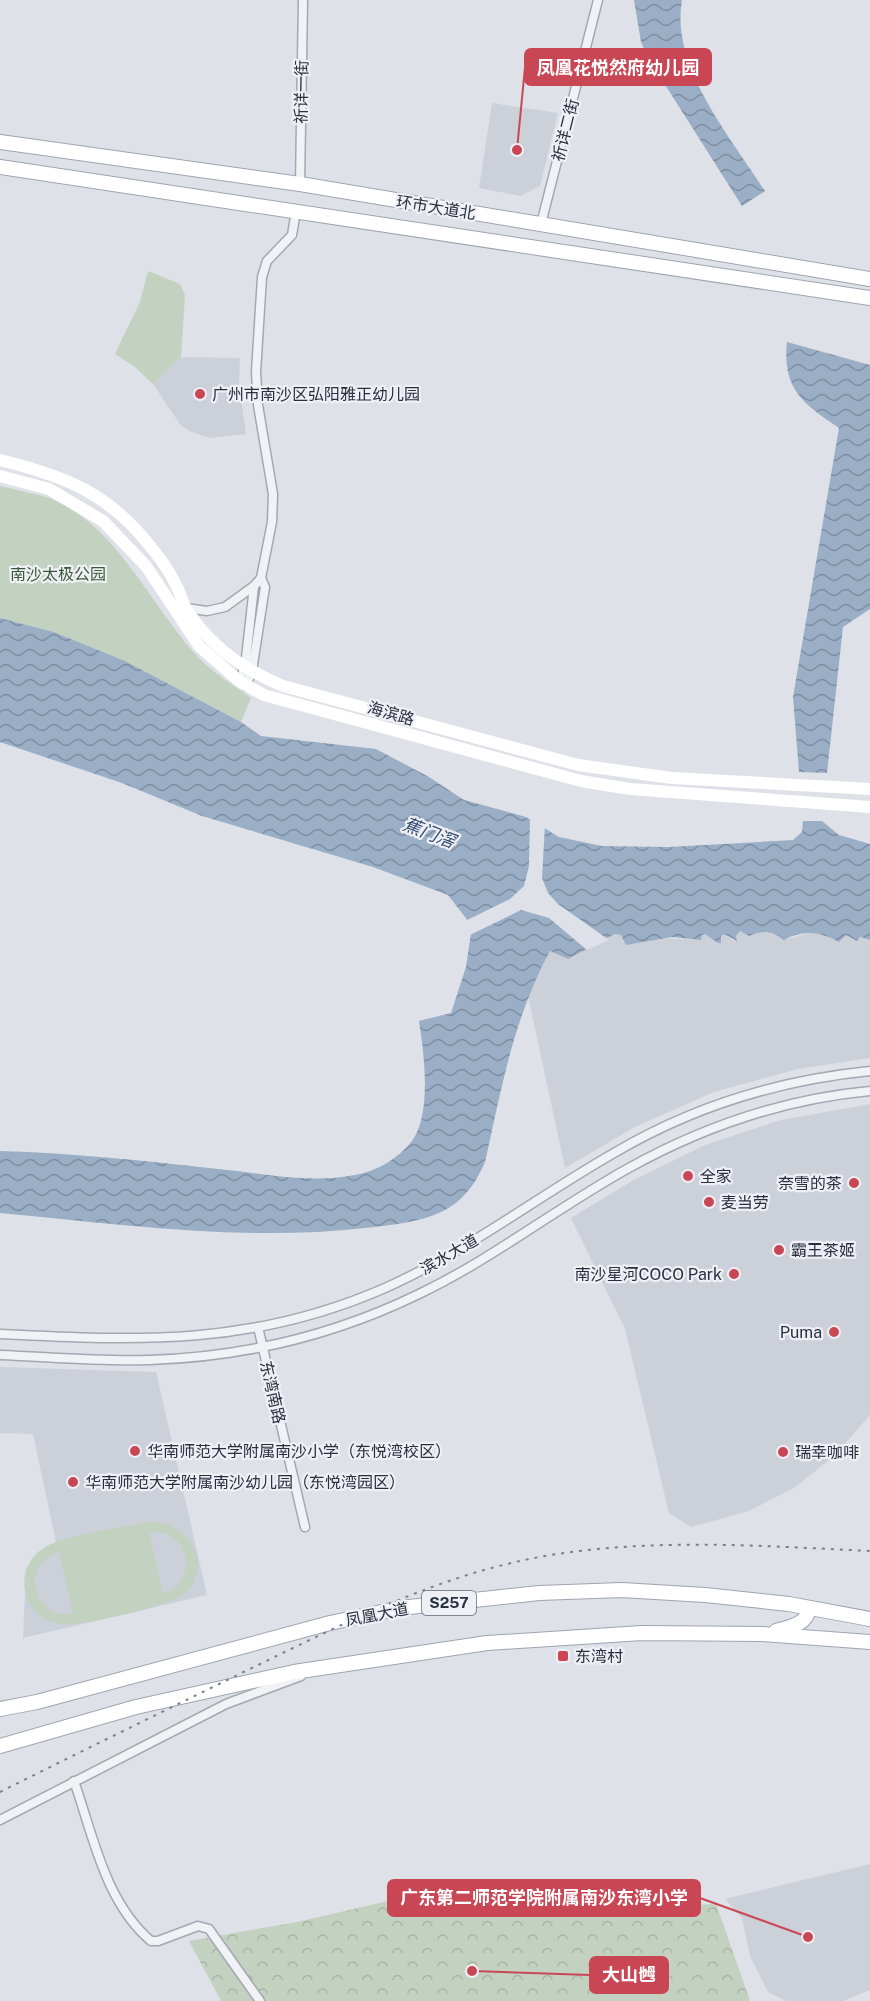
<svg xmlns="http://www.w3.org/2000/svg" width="870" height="2001" font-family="'Public Sans','Noto Sans SC',sans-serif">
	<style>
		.built { fill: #ccd0d9 }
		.forest { fill: url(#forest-crowns) }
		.park { fill: #c3d1c0; fill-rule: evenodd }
		.water { fill: url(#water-waves) }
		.pier { fill: #dee1e7 }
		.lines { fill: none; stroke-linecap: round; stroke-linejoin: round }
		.street-casing { stroke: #a4a8b1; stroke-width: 11 }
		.primary-casing { stroke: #9ea5b2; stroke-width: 16 }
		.street { stroke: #f1f2f6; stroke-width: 8 }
		.secondary { stroke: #fff; stroke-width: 12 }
		.primary { stroke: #fff; stroke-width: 14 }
		.rail { stroke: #788090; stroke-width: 2; stroke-dasharray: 3 6; stroke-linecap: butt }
		.poi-dot { fill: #c94755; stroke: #eef0f5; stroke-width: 2 }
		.labels { text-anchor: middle; stroke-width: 4.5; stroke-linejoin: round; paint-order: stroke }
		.shield { fill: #eef0f5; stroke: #636975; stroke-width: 1.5 }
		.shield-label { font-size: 15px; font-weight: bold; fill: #282f3e }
		.street-label { font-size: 16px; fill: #282f3e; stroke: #eef0f5 }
		.poi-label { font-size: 16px; fill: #282f3e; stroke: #eef0f5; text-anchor: start }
		.park-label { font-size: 16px; fill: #3b5936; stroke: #eef0f5 }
		.water-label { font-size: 18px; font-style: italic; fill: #344c70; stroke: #eef0f5 }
		.leader { fill: none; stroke: #c94755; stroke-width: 2 }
		.callout-dot { fill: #c94755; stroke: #eef0f5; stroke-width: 2 }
		.callout { fill: #c94755; stroke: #c94755; stroke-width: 2 }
		.callout-label { font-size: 18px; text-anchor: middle; font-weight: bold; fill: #fff }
	</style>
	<defs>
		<pattern id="forest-crowns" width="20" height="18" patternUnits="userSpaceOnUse" patternTransform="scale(1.5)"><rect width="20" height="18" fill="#c3d1c0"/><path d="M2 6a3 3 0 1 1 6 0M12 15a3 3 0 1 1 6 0" fill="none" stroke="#a8b4a6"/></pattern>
		<pattern id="water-waves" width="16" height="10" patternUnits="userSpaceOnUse" patternTransform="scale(1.5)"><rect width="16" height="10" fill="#9aaec6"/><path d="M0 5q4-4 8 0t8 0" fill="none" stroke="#7e8ea2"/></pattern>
	</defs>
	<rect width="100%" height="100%" fill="#dee1e7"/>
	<g class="built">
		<path d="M492,103L558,113L540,186L521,196L479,188Z"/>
		<path d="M181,357L240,358L239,383L246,434L210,438L189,431L180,424L153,384Z"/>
		<path d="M740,931L749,936L758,932L771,931L784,940L809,933H819L839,942L846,935L870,940V1058L798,1069L714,1092L635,1127L565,1168L528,996L550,951L568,959L615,934L621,935L626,944L654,938L701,940L702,935L705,934L720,939L724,934L734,941L737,940L736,936Z"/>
		<path d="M870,1104V1415L834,1456L794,1488L749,1511L691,1527L669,1513L625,1329L571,1218L632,1181L705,1145L781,1120Z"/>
		<path d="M0,1367L156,1372L207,1595L23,1638L26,1570L35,1555L56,1542L33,1434L0,1433Z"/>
		<path d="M870,1864V1990L843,2001H786L768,1992L750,1956L742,1918L725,1899Z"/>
	</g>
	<path class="forest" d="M414,1895L496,1911L716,1904L750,2001H221L189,1941L297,1922Z"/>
	<g class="park">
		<path d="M148,271L180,284L185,295L181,357L153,384L135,367L115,354L140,302Z"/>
		<path d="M0,486C16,490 33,493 49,498C118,525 151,608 200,659C214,674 234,685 251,698L241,722L125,661L54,632L0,618Z"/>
		<path d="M148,1522C185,1519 215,1560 187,1592C175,1605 80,1627 61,1624C49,1623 38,1616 31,1606C25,1597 23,1586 25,1575C27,1565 33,1555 42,1549C61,1535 122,1528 148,1522ZM149,1533C189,1525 201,1582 163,1594ZM59,1552L73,1613L72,1614C32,1618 20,1564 59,1552Z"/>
	</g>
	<g class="water">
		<path d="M634,0H682C670,67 731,137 765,191L742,206L650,61L641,42Z"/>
		<path d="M787,342L870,365V609L843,627L827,773L799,772L793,697L839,428C804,404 782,390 787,342Z"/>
		<path d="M0,618L54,632L125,661L241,722L261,736L376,749L429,777L464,800L526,817L559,837L602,846L669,847L793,840L802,832L803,821H822L839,835L870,844V940L860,937L857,941L846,935L839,942C821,932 803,929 784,940C772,930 763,930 749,936L740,931L736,936L737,941L724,934L721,936V943H718L705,934L702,935L701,940L672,937L626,945L621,935L615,934L568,959L550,951C513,1020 502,1086 485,1162C476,1183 463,1202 441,1212C418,1223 390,1225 365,1228C244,1242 120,1224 0,1213V1151C73,1153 145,1161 218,1169C263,1173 310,1184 355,1175C377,1171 398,1159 412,1141C432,1114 424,1052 419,1021L451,1013L466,967L472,926L448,895L373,867L202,816L122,783L0,742Z"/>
	</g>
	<path class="pier" d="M530,816L545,825L542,878L548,893L558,904L609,940L587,950L549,918L521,910L468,936L469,927L465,921L510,899L524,886L529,866Z"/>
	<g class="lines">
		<g class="street-casing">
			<g id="street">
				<path d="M300,184L303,0"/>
				<path d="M541,224L598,0"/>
				<path d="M261,578L272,522L273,494L258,405L256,372L262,277L267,261L292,235L296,211"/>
				<path d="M186,608L207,611L225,607L254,586"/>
				<path d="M239,681L245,667L254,586L261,578L265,587L252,671L246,686"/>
				<path d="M258,1327L305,1527"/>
				<path d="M0,1334C140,1341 253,1346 385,1288C466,1252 537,1197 614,1153C692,1107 780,1080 870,1071"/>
				<path d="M0,1355C50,1357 100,1362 149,1360C243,1357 335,1335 419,1294C492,1259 557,1208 627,1169C702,1127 785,1099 870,1091"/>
				<path d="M74,1781C93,1835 105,1902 151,1941H158L198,1926L209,1929L260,2001"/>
				<path d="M0,1820L226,1704L301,1676"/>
			</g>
		</g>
		<g class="primary-casing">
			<g id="primary">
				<path d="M0,142L300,184L870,279"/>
				<path d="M0,167L870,298"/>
				<path d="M776,1631C790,1627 807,1625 809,1608"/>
				<path d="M0,1709L37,1702L330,1623L400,1608L539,1593L622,1590L705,1595L789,1604L870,1619"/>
				<path d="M0,1746L136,1707L294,1672L487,1643L642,1633L762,1634L870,1642"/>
			</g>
		</g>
		<use href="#street" class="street"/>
		<g class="secondary">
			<path d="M0,460C66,476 111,494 154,551C163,562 172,576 178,589C181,596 183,604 187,610C210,646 244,670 283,686L578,765L672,778L870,789"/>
			<path d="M0,476L49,489L103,521L146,566L199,646L239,681L264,695L581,781L630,789L870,807"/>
		</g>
		<use href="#primary" class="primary"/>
		<path class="rail" d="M0,1792C86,1749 172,1707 258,1665C353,1619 446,1572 551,1555C655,1538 765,1546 870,1551"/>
	</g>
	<g class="poi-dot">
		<circle cx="200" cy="394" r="6"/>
		<circle cx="688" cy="1176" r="6"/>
		<circle cx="854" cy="1183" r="6"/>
		<circle cx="709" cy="1202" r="6"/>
		<circle cx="779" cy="1250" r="6"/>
		<circle cx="734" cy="1274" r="6"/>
		<circle cx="834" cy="1332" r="6"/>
		<circle cx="135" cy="1451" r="6"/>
		<circle cx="783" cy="1452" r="6"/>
		<circle cx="73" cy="1482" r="6"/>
		<rect x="557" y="1650" width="12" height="12" rx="3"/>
	</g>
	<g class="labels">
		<rect class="shield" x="422" y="1591" width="54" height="24" rx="4.5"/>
		<g class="shield-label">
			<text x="449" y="1608">S257</text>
		</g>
		<g class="street-label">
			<text transform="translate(301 92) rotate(-89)" y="6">祈详一街</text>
			<text transform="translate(565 130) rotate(-76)" y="6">祈详二街</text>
			<text transform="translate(436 207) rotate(9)" y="6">环市大道北</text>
			<text transform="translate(391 713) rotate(16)" y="6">海滨路</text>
			<text transform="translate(449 1254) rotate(-30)" y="6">滨水大道</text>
			<text transform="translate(273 1392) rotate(77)" y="6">东湾南路</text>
			<text transform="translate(377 1614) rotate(-11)" y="6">凤凰大道</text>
		</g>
		<g class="poi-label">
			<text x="212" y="400">广州市南沙区弘阳雅正幼儿园</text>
			<text x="700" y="1182">全家</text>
			<text x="842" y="1189" text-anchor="end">奈雪的茶</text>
			<text x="721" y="1208">麦当劳</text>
			<text x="791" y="1256">霸王茶姬</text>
			<text x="722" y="1280" text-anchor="end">南沙星河COCO Park</text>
			<text x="822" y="1338" text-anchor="end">Puma</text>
			<text x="147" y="1457">华南师范大学附属南沙小学（东悦湾校区）</text>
			<text x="795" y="1458">瑞幸咖啡</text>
			<text x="85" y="1488">华南师范大学附属南沙幼儿园（东悦湾园区）</text>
			<text x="575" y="1662">东湾村</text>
		</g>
		<g class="park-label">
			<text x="58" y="580">南沙太极公园</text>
		</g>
		<g class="water-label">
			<text transform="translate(429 833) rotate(21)" y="6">蕉门滘</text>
		</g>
	</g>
	<path class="leader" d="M517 150L525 67M808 1937L700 1898M472 1971L590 1975"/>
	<g class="callout-dot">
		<circle cx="517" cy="150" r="6"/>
		<circle cx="808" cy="1937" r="6"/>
		<circle cx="472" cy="1971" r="6"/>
	</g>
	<g class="callout">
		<rect x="525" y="49" width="186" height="36" rx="6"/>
		<rect x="388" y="1880" width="312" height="36" rx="6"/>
		<rect x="590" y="1957" width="78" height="36" rx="6"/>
	</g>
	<g class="callout-label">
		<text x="618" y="74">凤凰花悦然府幼儿园</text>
		<text x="544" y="1904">广东第二师范学院附属南沙东湾小学</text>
		<text x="629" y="1981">大山乸</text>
	</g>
</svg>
